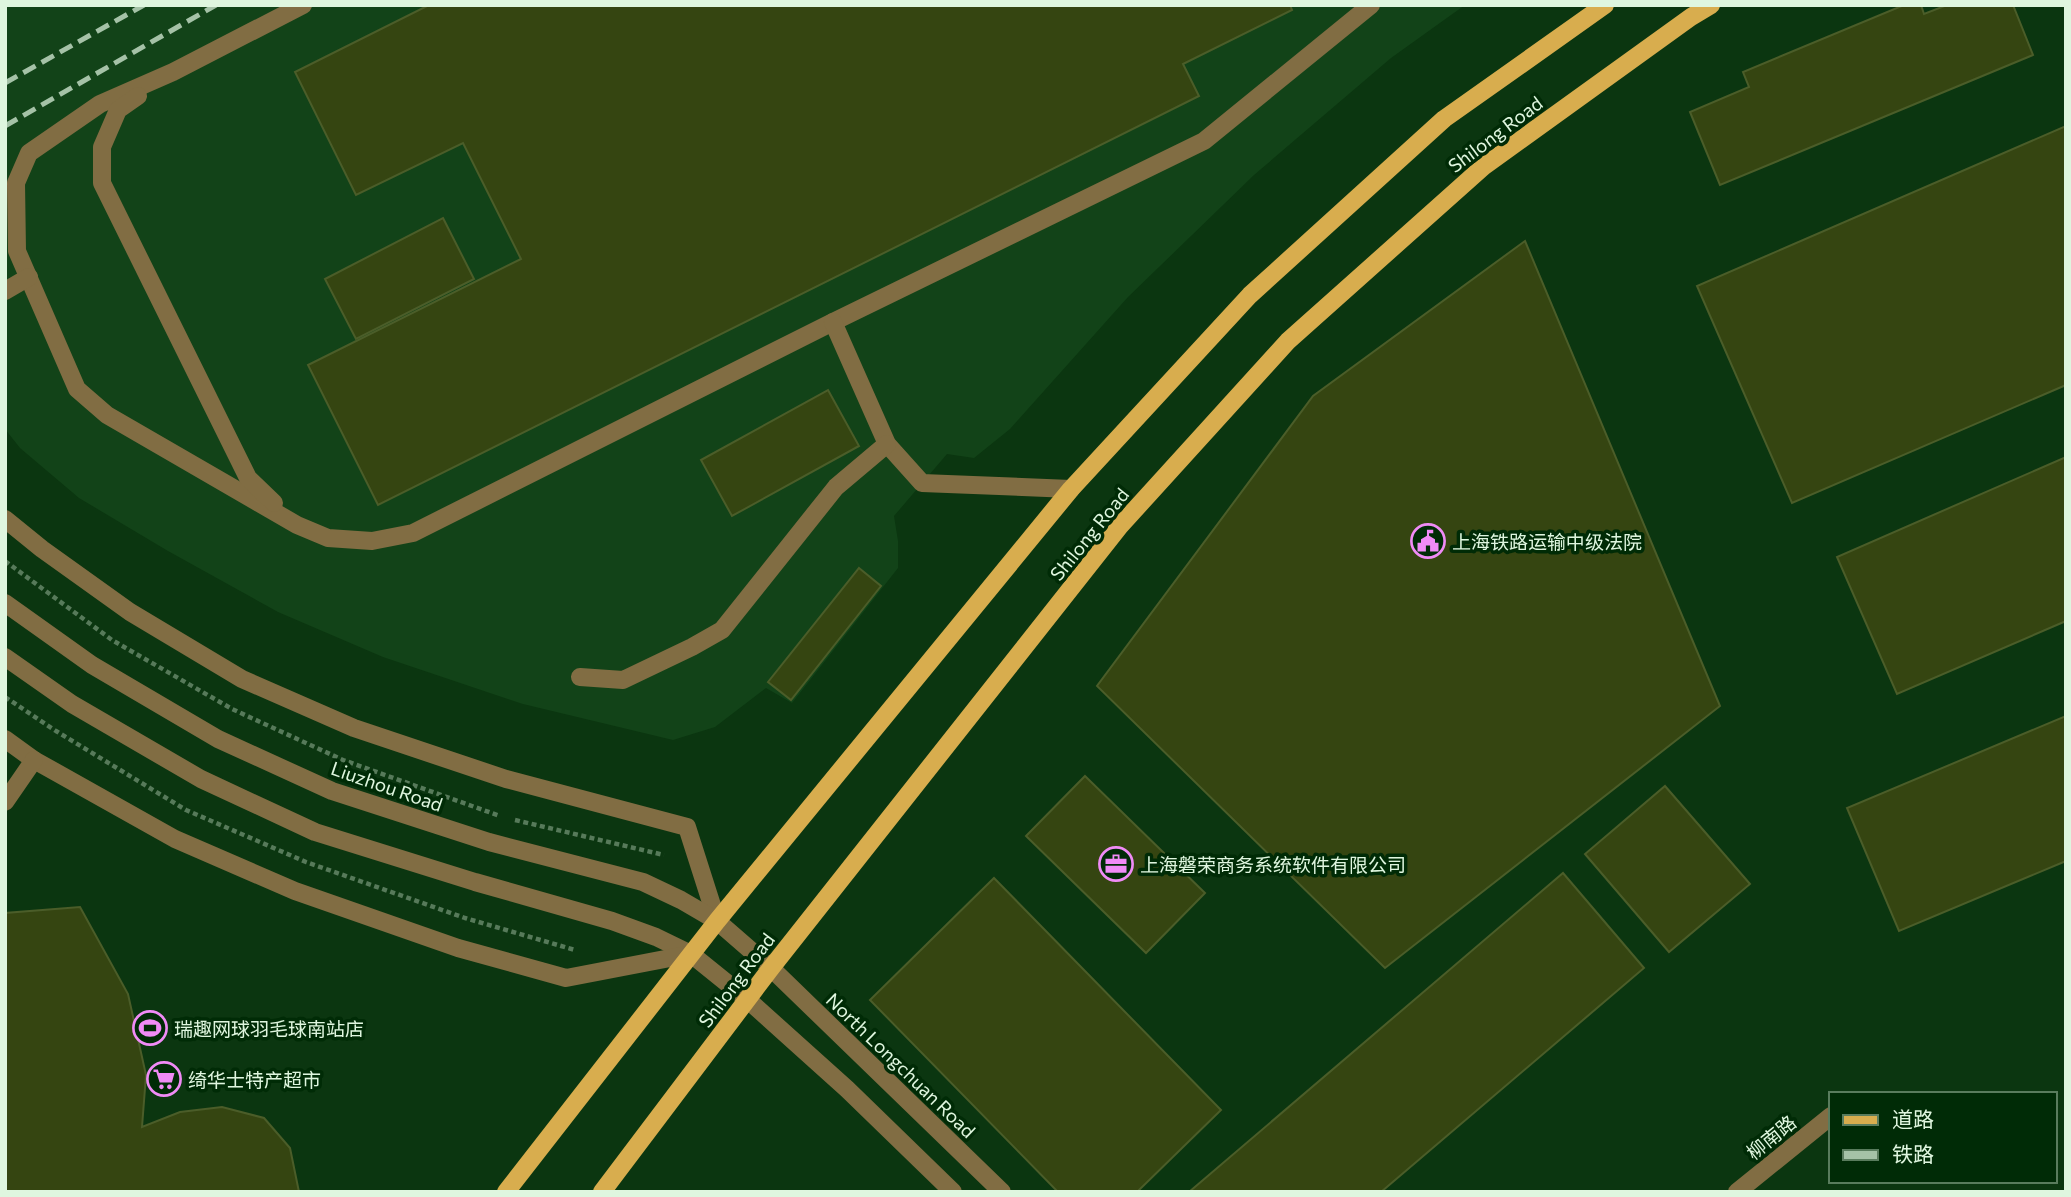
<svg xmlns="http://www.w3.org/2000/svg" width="2071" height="1197" viewBox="0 0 2071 1197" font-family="Commissioner,'Noto Sans SC',sans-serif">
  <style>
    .built { fill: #124318 }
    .building { fill: #354511; stroke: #4b5d29; stroke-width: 2 }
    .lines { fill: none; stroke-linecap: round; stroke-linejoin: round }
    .path { stroke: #577a5a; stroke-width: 4.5; stroke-dasharray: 5 3.5; stroke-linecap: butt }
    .minor { stroke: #816d43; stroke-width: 18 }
    .major { stroke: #d8ad4e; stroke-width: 18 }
    .rail { stroke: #a5c2a7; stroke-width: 5; stroke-dasharray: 14 7; stroke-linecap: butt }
    .labels { text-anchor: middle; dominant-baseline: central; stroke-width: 7; stroke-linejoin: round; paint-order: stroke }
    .street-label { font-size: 19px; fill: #dff6df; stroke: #002b06 }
    .poi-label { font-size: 19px; fill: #dff6df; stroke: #002b06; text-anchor: start }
  </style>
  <rect width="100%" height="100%" fill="#0b3610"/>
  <polygon class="built" points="5,5 1465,5 1391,58 1254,175 1128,297 1010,429 974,458 947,454 894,516 898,541 898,568 792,703 766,688 715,727 673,740 523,704 383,657 278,612 168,551 79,498 20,448 5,429"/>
  <g class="building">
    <polygon points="429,5 1290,5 1292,10 1183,64 1199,96 378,505 308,365 521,259 463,143 356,195 295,72"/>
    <polygon points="1904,5 1921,5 1924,14 1947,5 2013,5 2033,55 1720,185 1690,112 1749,87 1743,72"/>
    <polygon points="2066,126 2066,385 1792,503 1697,286"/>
    <polygon points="443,218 474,279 356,339 325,279"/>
    <polygon points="1525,241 1720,706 1385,968 1097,686 1313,396"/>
    <polygon points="828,390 859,446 732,516 701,460"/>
    <polygon points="2066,457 2066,621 1897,694 1837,557"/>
    <polygon points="859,568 881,586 791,700 768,682"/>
    <polygon points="2066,716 2066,861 1899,931 1847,808"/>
    <polygon points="1085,776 1205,893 1146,953 1026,836"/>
    <polygon points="1665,786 1750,884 1669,952 1585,854"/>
    <polygon points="1563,873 1644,968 1381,1192 1189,1192"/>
    <polygon points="994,878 1221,1110 1137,1192 1058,1192 870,1000"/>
    <polygon points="80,907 128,994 146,1075 142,1127 180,1112 222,1107 264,1118 290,1148 299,1192 5,1192 5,913"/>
  </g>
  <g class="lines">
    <g class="path">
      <polyline points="5,561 112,640 232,709 343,760 500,816"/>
      <polyline points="5,697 56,731 186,810 306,862 465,918 575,950"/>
      <polyline points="515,820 664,855"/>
    </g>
    <g class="minor">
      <polyline points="303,5 173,72 100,104 29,153 16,183 17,251 77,389 107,415 297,525 328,538 372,541 413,533 833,322 1204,141 1371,5"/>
      <polyline points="138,96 118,110 102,147 102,183 248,478 274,503"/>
      <polyline points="5,291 29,277"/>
      <polyline points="833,322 887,444 922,483 1071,489"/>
      <polyline points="5,519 42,549 130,612 242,679 354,728 506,779 687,827 717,921"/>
      <polyline points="5,603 92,665 218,739 332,791 489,842 643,882 681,900 717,921 771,968 1002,1192"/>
      <polyline points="5,657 72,704 201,779 315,832 475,882 612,921 656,937 691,954 748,1000 847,1089 953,1192"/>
      <polyline points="580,677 623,680 692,647 722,630 836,487 887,444"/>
      <polyline points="5,739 34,760 175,839 295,891 458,948 566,978 691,954"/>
      <polyline points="5,802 34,760"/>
      <polyline points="1737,1192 1831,1116"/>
    </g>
    <g class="major">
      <polyline points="506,1192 717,921 1071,489 1250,295 1444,119 1605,5"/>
      <polyline points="602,1192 771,968 1120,526 1288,341 1483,167 1691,17 1711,5"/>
    </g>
    <g class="rail">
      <polyline points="5,83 144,5"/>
      <polyline points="5,126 216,5"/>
    </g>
  </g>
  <defs>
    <g id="civic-ring" transform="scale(1.75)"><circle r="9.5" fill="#002b06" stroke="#f08bf6" stroke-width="1.5"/><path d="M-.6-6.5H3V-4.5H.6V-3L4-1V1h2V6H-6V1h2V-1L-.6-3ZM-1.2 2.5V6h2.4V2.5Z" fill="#f08bf6"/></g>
    <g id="office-ring" transform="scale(1.75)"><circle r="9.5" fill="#002b06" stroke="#f08bf6" stroke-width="1.5"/><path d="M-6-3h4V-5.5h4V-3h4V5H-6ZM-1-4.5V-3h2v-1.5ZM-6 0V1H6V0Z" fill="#f08bf6"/></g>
    <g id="stadium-ring" transform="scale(1.75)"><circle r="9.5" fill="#002b06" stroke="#f08bf6" stroke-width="1.5"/><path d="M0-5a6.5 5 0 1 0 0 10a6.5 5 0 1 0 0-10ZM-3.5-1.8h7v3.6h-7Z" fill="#f08bf6"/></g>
    <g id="supermarket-ring" transform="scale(1.75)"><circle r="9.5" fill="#002b06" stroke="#f08bf6" stroke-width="1.5"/><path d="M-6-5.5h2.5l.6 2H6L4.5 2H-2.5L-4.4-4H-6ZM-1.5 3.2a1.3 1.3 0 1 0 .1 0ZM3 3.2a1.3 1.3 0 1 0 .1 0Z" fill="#f08bf6"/></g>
  </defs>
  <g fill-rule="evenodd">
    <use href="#civic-ring" x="1428" y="541"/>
    <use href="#office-ring" x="1116" y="864"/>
    <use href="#stadium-ring" x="150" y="1028"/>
    <use href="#supermarket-ring" x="164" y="1079"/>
  </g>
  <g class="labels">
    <g class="street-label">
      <text transform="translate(1495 134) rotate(-37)">Shilong Road</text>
      <text transform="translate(1089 534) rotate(-51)">Shilong Road</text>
      <text transform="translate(387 786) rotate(19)">Liuzhou Road</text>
      <text transform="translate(736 980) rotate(-53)">Shilong Road</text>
      <text transform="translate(901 1065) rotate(44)">North Longchuan Road</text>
      <text transform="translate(1771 1137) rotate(-39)">柳南路</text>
    </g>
    <g class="poi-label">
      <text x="1452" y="541">上海铁路运输中级法院</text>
      <text x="1140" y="864">上海磐荣商务系统软件有限公司</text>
      <text x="174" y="1028">瑞趣网球羽毛球南站店</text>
      <text x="188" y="1079">绮华士特产超市</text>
    </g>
  </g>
  <rect width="2071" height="1197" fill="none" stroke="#dff6df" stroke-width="14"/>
  <rect x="1829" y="1092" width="228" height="91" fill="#002b06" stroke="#597c5d" stroke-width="2"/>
  <rect x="1843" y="1115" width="35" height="10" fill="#d8ad4e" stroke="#597c5d" stroke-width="2"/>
  <text x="1892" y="1127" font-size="21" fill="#dff6df">道路</text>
  <rect x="1843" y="1150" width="35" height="10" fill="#a5c2a7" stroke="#597c5d" stroke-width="2"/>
  <text x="1892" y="1162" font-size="21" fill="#dff6df">铁路</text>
</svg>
